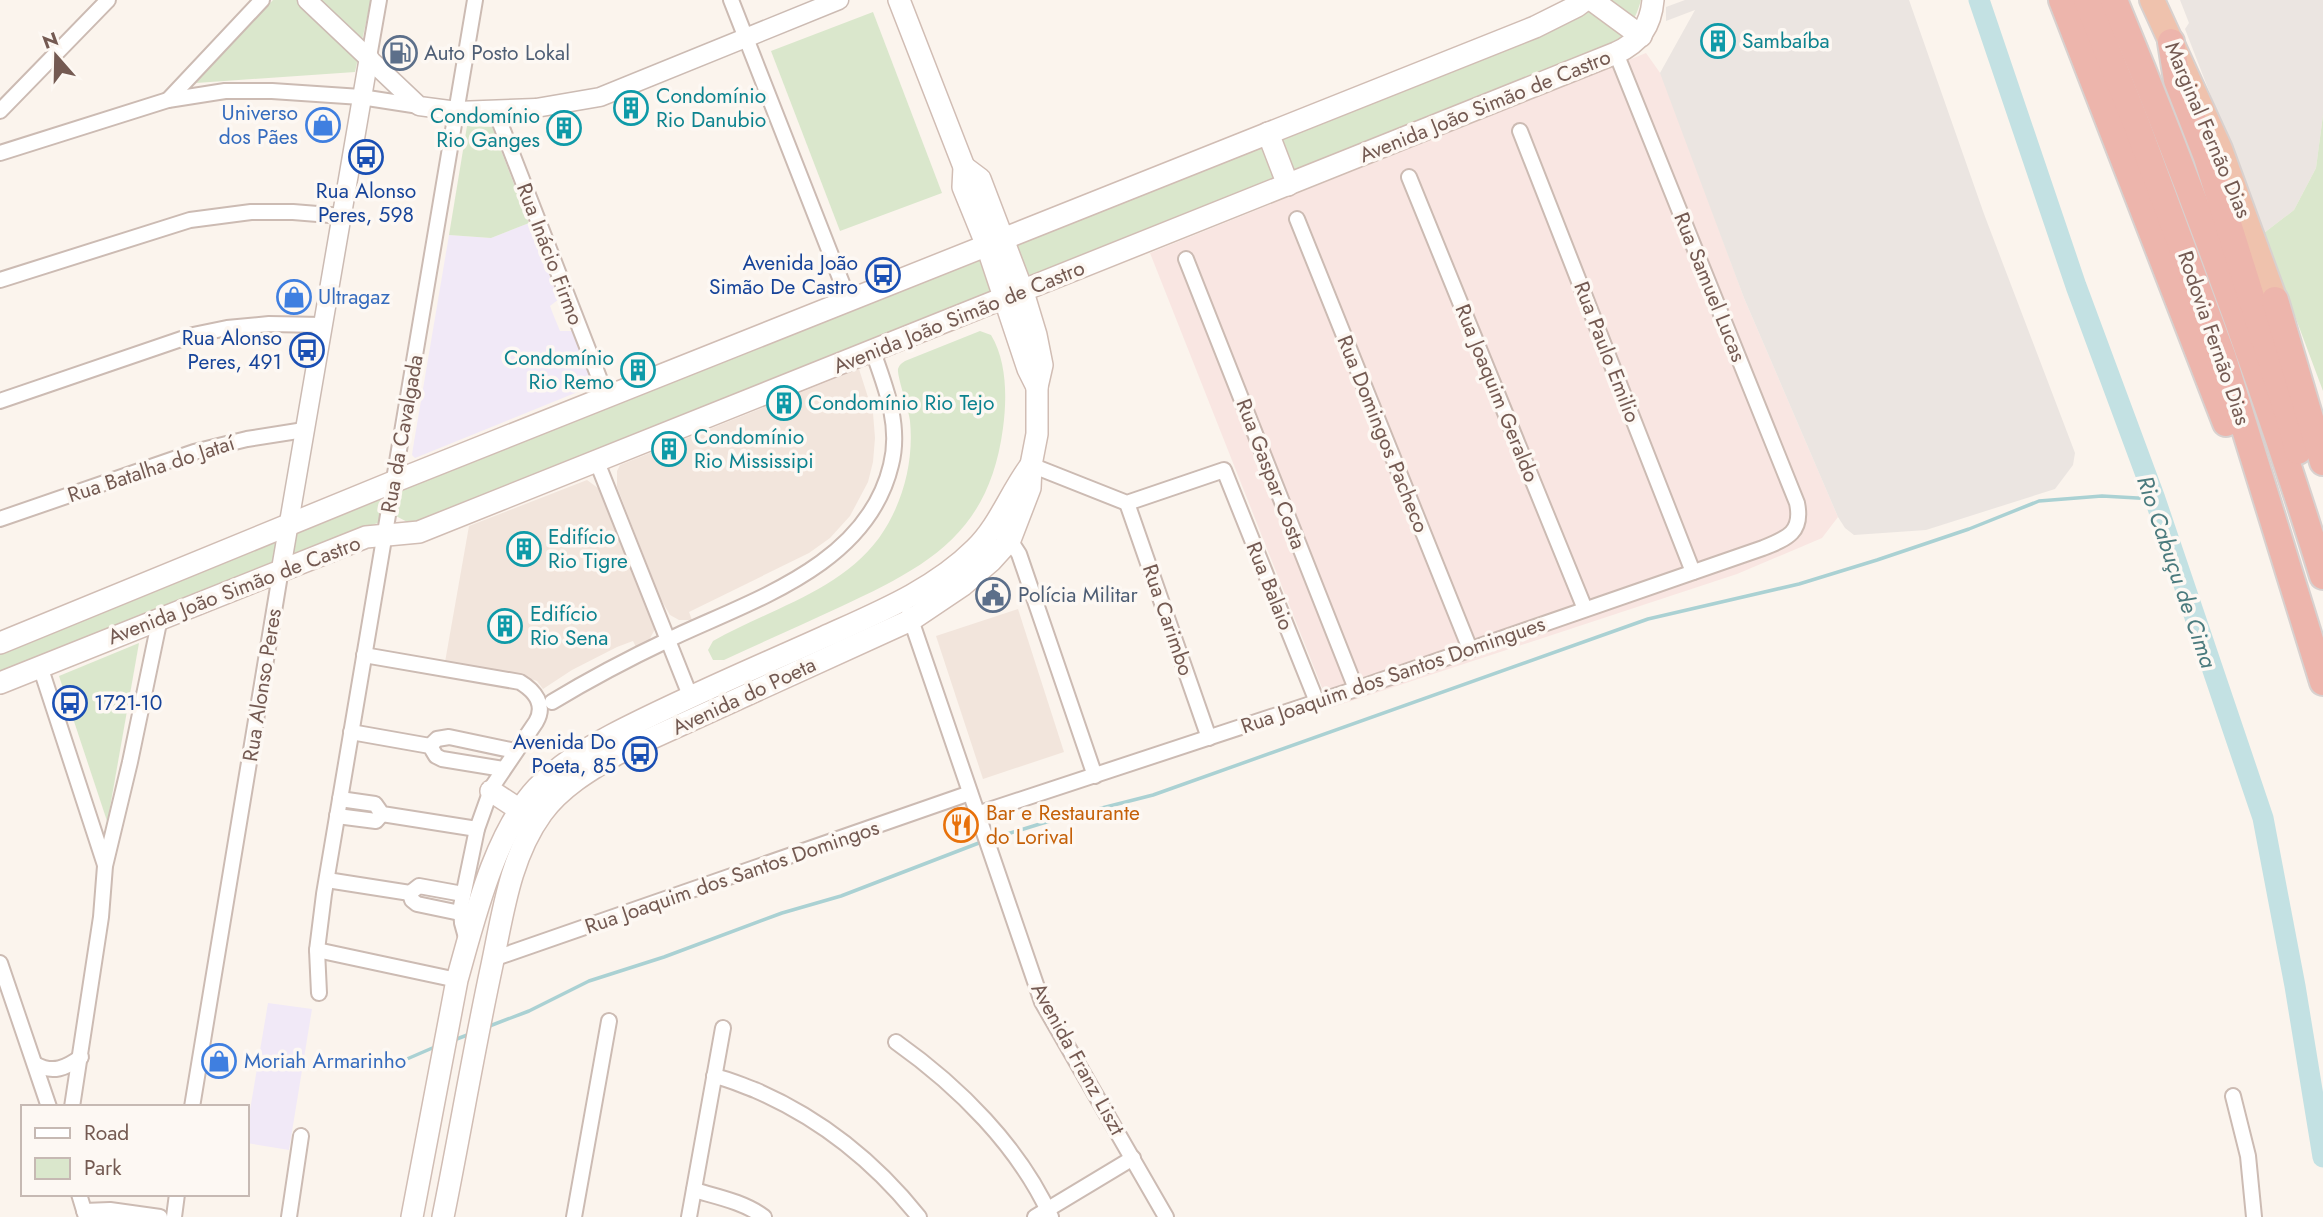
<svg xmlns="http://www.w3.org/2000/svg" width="2323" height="1217" viewBox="0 0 2323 1217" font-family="Jost,sans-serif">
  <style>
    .residential { fill: #f2e5dc }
    .commercial { fill: #f9e6e2 }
    .industrial { fill: #ebe5e1 }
    .education { fill: #f1e9f7 }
    .green { fill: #dae7cc }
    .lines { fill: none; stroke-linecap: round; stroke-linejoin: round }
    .stream { stroke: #aad1d3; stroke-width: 3.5 }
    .river { stroke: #c3e1e3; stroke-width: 21 }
    .minor-casing { stroke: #ccbbb3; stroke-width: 18 }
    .tertiary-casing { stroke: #ccbbb3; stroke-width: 21 }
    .secondary-casing { stroke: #d1bdb4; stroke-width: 24 }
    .trunk-casing { stroke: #d8d1cf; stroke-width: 28 }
    .motorway-casing { stroke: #d8d1cf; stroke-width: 30 }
    .minor { stroke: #fff; stroke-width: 14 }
    .tertiary { stroke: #fff; stroke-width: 18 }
    .secondary { stroke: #fff; stroke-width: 21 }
    .trunk { stroke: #efc2ad; stroke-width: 24 }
    .motorway { stroke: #edb5ac; stroke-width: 26 }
    .labels { text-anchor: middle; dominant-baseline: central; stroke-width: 7; stroke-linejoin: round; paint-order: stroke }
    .culture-label { font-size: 21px; fill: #0d838f; stroke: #fdf8f3; text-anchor: start }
    .service-label { font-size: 21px; fill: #4e5e75; stroke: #fdf8f3; text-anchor: start }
    .street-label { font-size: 21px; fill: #745a52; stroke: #fdf8f3 }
    .shop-label { font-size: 21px; fill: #366cbe; stroke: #fdf8f3; text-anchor: start }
    .transit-label { font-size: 21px; fill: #164399; stroke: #fdf8f3; text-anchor: end }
    .food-label { font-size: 21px; fill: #c56008; stroke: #fdf8f3; text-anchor: start }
    .water-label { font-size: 23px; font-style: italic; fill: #4a7a7d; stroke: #fdf8f3 }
  </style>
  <rect width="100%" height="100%" fill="#fbf4ed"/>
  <g class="residential">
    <polygon points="859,369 873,413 875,438 873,462 868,482 850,516 830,538 809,553 689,612 692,620 679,620 670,615 660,598 617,487 617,471 620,465"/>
    <polygon points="587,480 602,491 654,623 654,631 648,642 637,649 633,641 617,647 572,670 543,689 537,681 528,678 445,662 469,526"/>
    <polygon points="1018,609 1064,752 983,779 936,636"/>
  </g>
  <polygon class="commercial" points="1646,53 1663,77 1744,298 1838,517 1822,538 1737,574 1330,708 1150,253"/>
  <g class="industrial">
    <polygon points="1685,0 1909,0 1984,214 2075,453 2073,465 2055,489 1926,530 1854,535 1845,528 1838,517 1744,298 1660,73 1695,10 1666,21 1666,7"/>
    <polygon points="2180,0 2323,0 2323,115 2316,168 2294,210 2264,233 2185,29 2189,23"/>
  </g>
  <g class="education">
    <polygon points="529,223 559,299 550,306 553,314 560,331 572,331 592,383 585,389 415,458 412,455 413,448 449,235 491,238"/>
    <polygon points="268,1003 312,1009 289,1150 247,1143 247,1128"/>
  </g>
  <g class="green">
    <polygon points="273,0 371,0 355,72 196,83"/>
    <path d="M1597,0H1641C1636,19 1628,31 1614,44L425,521L411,524L396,516C262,566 132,623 0,675V651L1573,21Z"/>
    <polygon points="873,12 942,193 840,231 771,51"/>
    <polygon points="2323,115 2323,391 2264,233 2294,210 2316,168"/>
    <polygon points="467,126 492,127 529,223 491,238 449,235"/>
    <path d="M980,331L991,335C1007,361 1007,399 1003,428C989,534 928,566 840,607C801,625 763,642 724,660H713L708,650L713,641C769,609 839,592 879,538C903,504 914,462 910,421C909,410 897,377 898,369C900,364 901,364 905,361Z"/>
    <polygon points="139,643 109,813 107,821 59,676"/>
  </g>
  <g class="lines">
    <g class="stream">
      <polyline points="991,839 1043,823 1153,795 1648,619 1799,584 1877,560 1969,529 2039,501 2102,496 2155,499"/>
      <polyline points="487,1027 529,1011 589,981 664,957 782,913 841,896 984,841"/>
      <polyline points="454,1040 470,1034"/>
      <polyline points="317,1059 382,1064 400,1062 437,1046"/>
    </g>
    <polyline class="river" points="1979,0 2076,286 2155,499 2263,818 2295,986 2323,1157"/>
    <g class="minor-casing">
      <g id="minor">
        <polyline points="731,0 849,301"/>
        <polyline points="369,57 379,0"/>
        <polyline points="168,100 262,0"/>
        <polyline points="495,110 607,398"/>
        <polyline points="0,111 108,0"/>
        <polyline points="1520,131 1693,572"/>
        <polyline points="0,153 168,100 225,91 272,91 361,97 419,106"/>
        <polyline points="1409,177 1585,609"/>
        <polyline points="1297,219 1470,649"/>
        <polyline points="1186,259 1356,689"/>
        <polyline points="0,280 190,220 251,212 293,212 342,216"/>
        <polyline points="0,401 193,335 227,328 269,324 323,325"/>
        <polyline points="597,462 691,698"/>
        <polyline points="1031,465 1127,503 1224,470 1317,702"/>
        <polyline points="1127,503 1209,738"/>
        <polyline points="0,519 194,452 247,439 304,430"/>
        <polyline points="1004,537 1010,540 1019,554 1095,776"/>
        <polyline points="909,614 1042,1002 1166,1217"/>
        <path d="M364,655L520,682C535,691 546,705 536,722L492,787L477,829L461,906L462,923L467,941"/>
        <polyline points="40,666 105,865"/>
        <path d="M552,702C590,679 630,658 670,639C752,600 867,566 891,465C901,426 886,388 873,352"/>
        <polyline points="351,732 430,746 436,756 442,759 503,769"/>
        <polyline points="430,746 437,739 449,737 515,751"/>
        <polyline points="340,799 375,804 382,814 477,829"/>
        <path d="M977,814L1356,689L1763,548C1788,538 1803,532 1797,503L1616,53"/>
        <polyline points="337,816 376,821 382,814"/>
        <polyline points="327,880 410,893 419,886 463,894"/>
        <polyline points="410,893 412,900 417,904 460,913"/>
        <polyline points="317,950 457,980"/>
        <polyline points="493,959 970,793"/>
        <polyline points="0,963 49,1107"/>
        <polyline points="319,993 317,950 324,894 475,0"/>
        <path d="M896,1042C958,1086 1019,1146 1051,1217"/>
        <path d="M35,1064C53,1074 66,1068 81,1057"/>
        <path d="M714,1076C729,1079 741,1085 755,1090C820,1118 875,1162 919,1217"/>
        <polyline points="2233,1096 2248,1156 2254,1217"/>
        <polyline points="72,1107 101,917 105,866 130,762 160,618"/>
        <polyline points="192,1107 281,569"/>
        <path d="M694,1190C718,1197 744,1202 764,1217"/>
        <polyline points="79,1194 86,1217"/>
        <polyline points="84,1211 110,1210 160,1217"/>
        <polyline points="174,1217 177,1194"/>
        <polyline points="289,1217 301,1136"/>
        <polyline points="574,1217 609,1021"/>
        <polyline points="689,1217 723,1028"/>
        <polyline points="1035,1217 1133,1158"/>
      </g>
    </g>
    <g class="tertiary-casing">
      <g id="tertiary">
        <polyline points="307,0 419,106 457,111 536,108 600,97 839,0"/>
        <polyline points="281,569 369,57"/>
      </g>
    </g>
    <g class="secondary-casing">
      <g id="secondary">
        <polyline points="899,0 964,167 963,187 987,246 1028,369 1037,387"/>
        <polyline points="1592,0 1641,36"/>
        <polyline points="1268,133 1288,185"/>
        <polyline points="0,643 393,482 1535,27 1577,6 1585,0"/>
        <path d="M0,683L366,537L419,532L1616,53C1639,43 1651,25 1653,0"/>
        <polyline points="491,791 520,810"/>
        <path d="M412,1217L457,980C474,920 494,834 537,788C559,765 584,750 612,735C681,699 753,669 824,637C877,613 934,590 975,549C999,526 1011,491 1031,465"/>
        <path d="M443,1217C460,1133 474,1048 492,965C503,913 510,857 542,813C561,787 590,770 617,754L911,620L963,585L991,561L1010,540L1030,488L1031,465L1037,434V387L1042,365L1036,335L1023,292L980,179L964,167"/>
      </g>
    </g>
    <g class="trunk-casing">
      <polyline id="trunk" points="2152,0 2220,149 2275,300"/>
    </g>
    <g class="motorway-casing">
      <g id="motorway">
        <polyline points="2062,0 2226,423"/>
        <polyline points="2087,0 2136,123 2223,358 2323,682"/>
        <path d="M2114,0C2192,188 2263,382 2323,576"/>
        <polyline points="2171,42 2177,80 2207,157 2291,424 2298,451"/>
        <polyline points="2275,300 2323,462"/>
      </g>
    </g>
    <use href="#minor" class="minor"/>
    <use href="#tertiary" class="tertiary"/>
    <use href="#secondary" class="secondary"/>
    <use href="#trunk" class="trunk"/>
    <use href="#motorway" class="motorway"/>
  </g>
  <defs>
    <g id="building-ring" transform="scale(1.75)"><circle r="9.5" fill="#fdf8f3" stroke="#0f9aa8" stroke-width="1.5"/><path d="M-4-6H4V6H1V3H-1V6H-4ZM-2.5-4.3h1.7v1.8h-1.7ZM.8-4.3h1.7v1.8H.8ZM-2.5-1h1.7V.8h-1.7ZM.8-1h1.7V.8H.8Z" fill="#0f9aa8"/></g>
    <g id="fuel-ring" transform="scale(1.75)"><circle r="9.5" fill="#fdf8f3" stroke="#5c6f8a" stroke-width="1.5"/><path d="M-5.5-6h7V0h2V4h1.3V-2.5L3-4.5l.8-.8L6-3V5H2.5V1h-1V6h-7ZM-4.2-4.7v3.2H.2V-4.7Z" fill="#5c6f8a"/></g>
    <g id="shop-ring" transform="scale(1.75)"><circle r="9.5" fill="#fdf8f3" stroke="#3f7fe0" stroke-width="1.5"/><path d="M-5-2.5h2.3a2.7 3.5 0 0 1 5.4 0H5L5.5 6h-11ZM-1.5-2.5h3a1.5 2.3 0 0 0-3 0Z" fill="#3f7fe0"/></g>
    <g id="bus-ring" transform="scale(1.75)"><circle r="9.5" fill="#fdf8f3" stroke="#1a4fb4" stroke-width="1.5"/><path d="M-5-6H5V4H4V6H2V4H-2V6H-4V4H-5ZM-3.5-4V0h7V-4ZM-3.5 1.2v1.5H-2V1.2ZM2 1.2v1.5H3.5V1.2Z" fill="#1a4fb4"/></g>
    <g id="civic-ring" transform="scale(1.75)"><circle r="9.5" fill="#fdf8f3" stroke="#5c6f8a" stroke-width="1.5"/><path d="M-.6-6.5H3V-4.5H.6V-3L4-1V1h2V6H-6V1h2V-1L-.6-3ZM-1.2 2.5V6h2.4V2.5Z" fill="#5c6f8a"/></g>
    <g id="restaurant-ring" transform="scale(1.75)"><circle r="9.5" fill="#fdf8f3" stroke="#e8710a" stroke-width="1.5"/><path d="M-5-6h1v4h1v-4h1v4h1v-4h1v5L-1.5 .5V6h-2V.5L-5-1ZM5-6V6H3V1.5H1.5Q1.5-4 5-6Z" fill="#e8710a"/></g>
  </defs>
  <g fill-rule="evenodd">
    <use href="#building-ring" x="1718" y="41"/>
    <use href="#fuel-ring" x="400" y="53"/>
    <use href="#building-ring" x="631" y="108"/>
    <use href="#shop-ring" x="323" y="125"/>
    <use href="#building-ring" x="564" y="128"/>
    <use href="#bus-ring" x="366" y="157"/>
    <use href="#bus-ring" x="883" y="275"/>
    <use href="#shop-ring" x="294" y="297"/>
    <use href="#bus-ring" x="307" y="350"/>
    <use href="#building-ring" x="638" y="370"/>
    <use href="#building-ring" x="784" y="403"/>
    <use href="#building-ring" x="669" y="449"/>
    <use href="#building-ring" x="524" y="549"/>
    <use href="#civic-ring" x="993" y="595"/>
    <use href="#building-ring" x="505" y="626"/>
    <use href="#bus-ring" x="70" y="703"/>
    <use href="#bus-ring" x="640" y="754"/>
    <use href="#restaurant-ring" x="961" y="825"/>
    <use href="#shop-ring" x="219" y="1061"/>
  </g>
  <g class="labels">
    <g class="culture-label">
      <text x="1742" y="41">Sambaíba</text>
      <text x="656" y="96">Condomínio<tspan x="656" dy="24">Rio Danubio</tspan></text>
      <text x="540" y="116" text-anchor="end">Condomínio<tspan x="540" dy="24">Rio Ganges</tspan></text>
      <text x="614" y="358" text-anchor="end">Condomínio<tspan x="614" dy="24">Rio Remo</tspan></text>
      <text x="808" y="403">Condomínio Rio Tejo</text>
      <text x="694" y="437">Condomínio<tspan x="694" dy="24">Rio Mississipi</tspan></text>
      <text x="548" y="537">Edifício<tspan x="548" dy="24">Rio Tigre</tspan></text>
      <text x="530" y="614">Edifício<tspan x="530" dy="24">Rio Sena</tspan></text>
    </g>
    <g class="service-label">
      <text x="424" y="53">Auto Posto Lokal</text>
      <text x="1018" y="595">Polícia Militar</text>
    </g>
    <g class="street-label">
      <text transform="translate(1485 106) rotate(-22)">Avenida João Simão de Castro</text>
      <text transform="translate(2208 130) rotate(67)">Marginal Fernão Dias</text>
      <text transform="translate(550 254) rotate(69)">Rua Inácio Firmo</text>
      <text transform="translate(1710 287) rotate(68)">Rua Samuel Lucas</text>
      <text transform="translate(959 317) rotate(-22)">Avenida João Simão de Castro</text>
      <text transform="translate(2214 338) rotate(71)">Rodovia Fernão Dias</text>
      <text transform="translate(1607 352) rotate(69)">Rua Paulo Emilio</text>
      <text transform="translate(1497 393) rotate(68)">Rua Joaquim Geraldo</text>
      <text transform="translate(402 434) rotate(-80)">Rua da Cavalgada</text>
      <text transform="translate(1383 434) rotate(68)">Rua Domingos Pacheco</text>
      <text transform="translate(151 469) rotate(-18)">Rua Batalha do Jataí</text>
      <text transform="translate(1271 474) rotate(69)">Rua Gaspar Costa</text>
      <text transform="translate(1270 586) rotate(68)">Rua Balaio</text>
      <text transform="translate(234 590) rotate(-21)">Avenida João Simão de Castro</text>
      <text transform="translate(1168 620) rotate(71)">Rua Carimbo</text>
      <text transform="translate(1393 675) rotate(-19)">Rua Joaquim dos Santos Domingues</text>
      <text transform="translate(262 685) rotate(-81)">Rua Alonso Peres</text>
      <text transform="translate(744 696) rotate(-25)">Avenida do Poeta</text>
      <text transform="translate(732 877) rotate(-19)">Rua Joaquim dos Santos Domingos</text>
      <text transform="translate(1078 1059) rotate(61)">Avenida Franz Liszt</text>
    </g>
    <g class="shop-label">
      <text x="298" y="113" text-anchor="end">Universo<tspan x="298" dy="24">dos Pães</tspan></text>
      <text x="318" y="297">Ultragaz</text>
      <text x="244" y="1061">Moriah Armarinho</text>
    </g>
    <g class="transit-label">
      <text x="366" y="191" text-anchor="middle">Rua Alonso<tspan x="366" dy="24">Peres, 598</tspan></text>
      <text x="858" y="263">Avenida João<tspan x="858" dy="24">Simão De Castro</tspan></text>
      <text x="282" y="338">Rua Alonso<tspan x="282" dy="24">Peres, 491</tspan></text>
      <text x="94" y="703" text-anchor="start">1721-10</text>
      <text x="616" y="742">Avenida Do<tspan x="616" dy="24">Poeta, 85</tspan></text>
    </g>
    <g class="food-label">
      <text x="986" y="813">Bar e Restaurante<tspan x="986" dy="24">do Lorival</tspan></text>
    </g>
    <g class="water-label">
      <text transform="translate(2177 572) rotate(71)">Rio Cabuçu de Cima</text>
    </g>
  </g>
  <rect x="21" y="1105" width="228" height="91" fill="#fdf8f3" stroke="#c6b9b3" stroke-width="2"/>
  <rect x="35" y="1128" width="35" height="10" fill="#ffffff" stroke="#c6b9b3" stroke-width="2"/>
  <text x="84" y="1140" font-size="21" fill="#745a52">Road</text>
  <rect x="35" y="1158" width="35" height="21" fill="#dae7cc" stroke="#c6b9b3" stroke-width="2"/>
  <text x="84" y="1175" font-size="21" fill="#745a52">Park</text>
  <g transform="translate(56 56) rotate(340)" stroke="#fdf8f3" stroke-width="5" paint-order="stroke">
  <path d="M0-5L12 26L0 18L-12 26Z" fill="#745a52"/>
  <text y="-10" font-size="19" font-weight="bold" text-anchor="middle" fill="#745a52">N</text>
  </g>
</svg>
